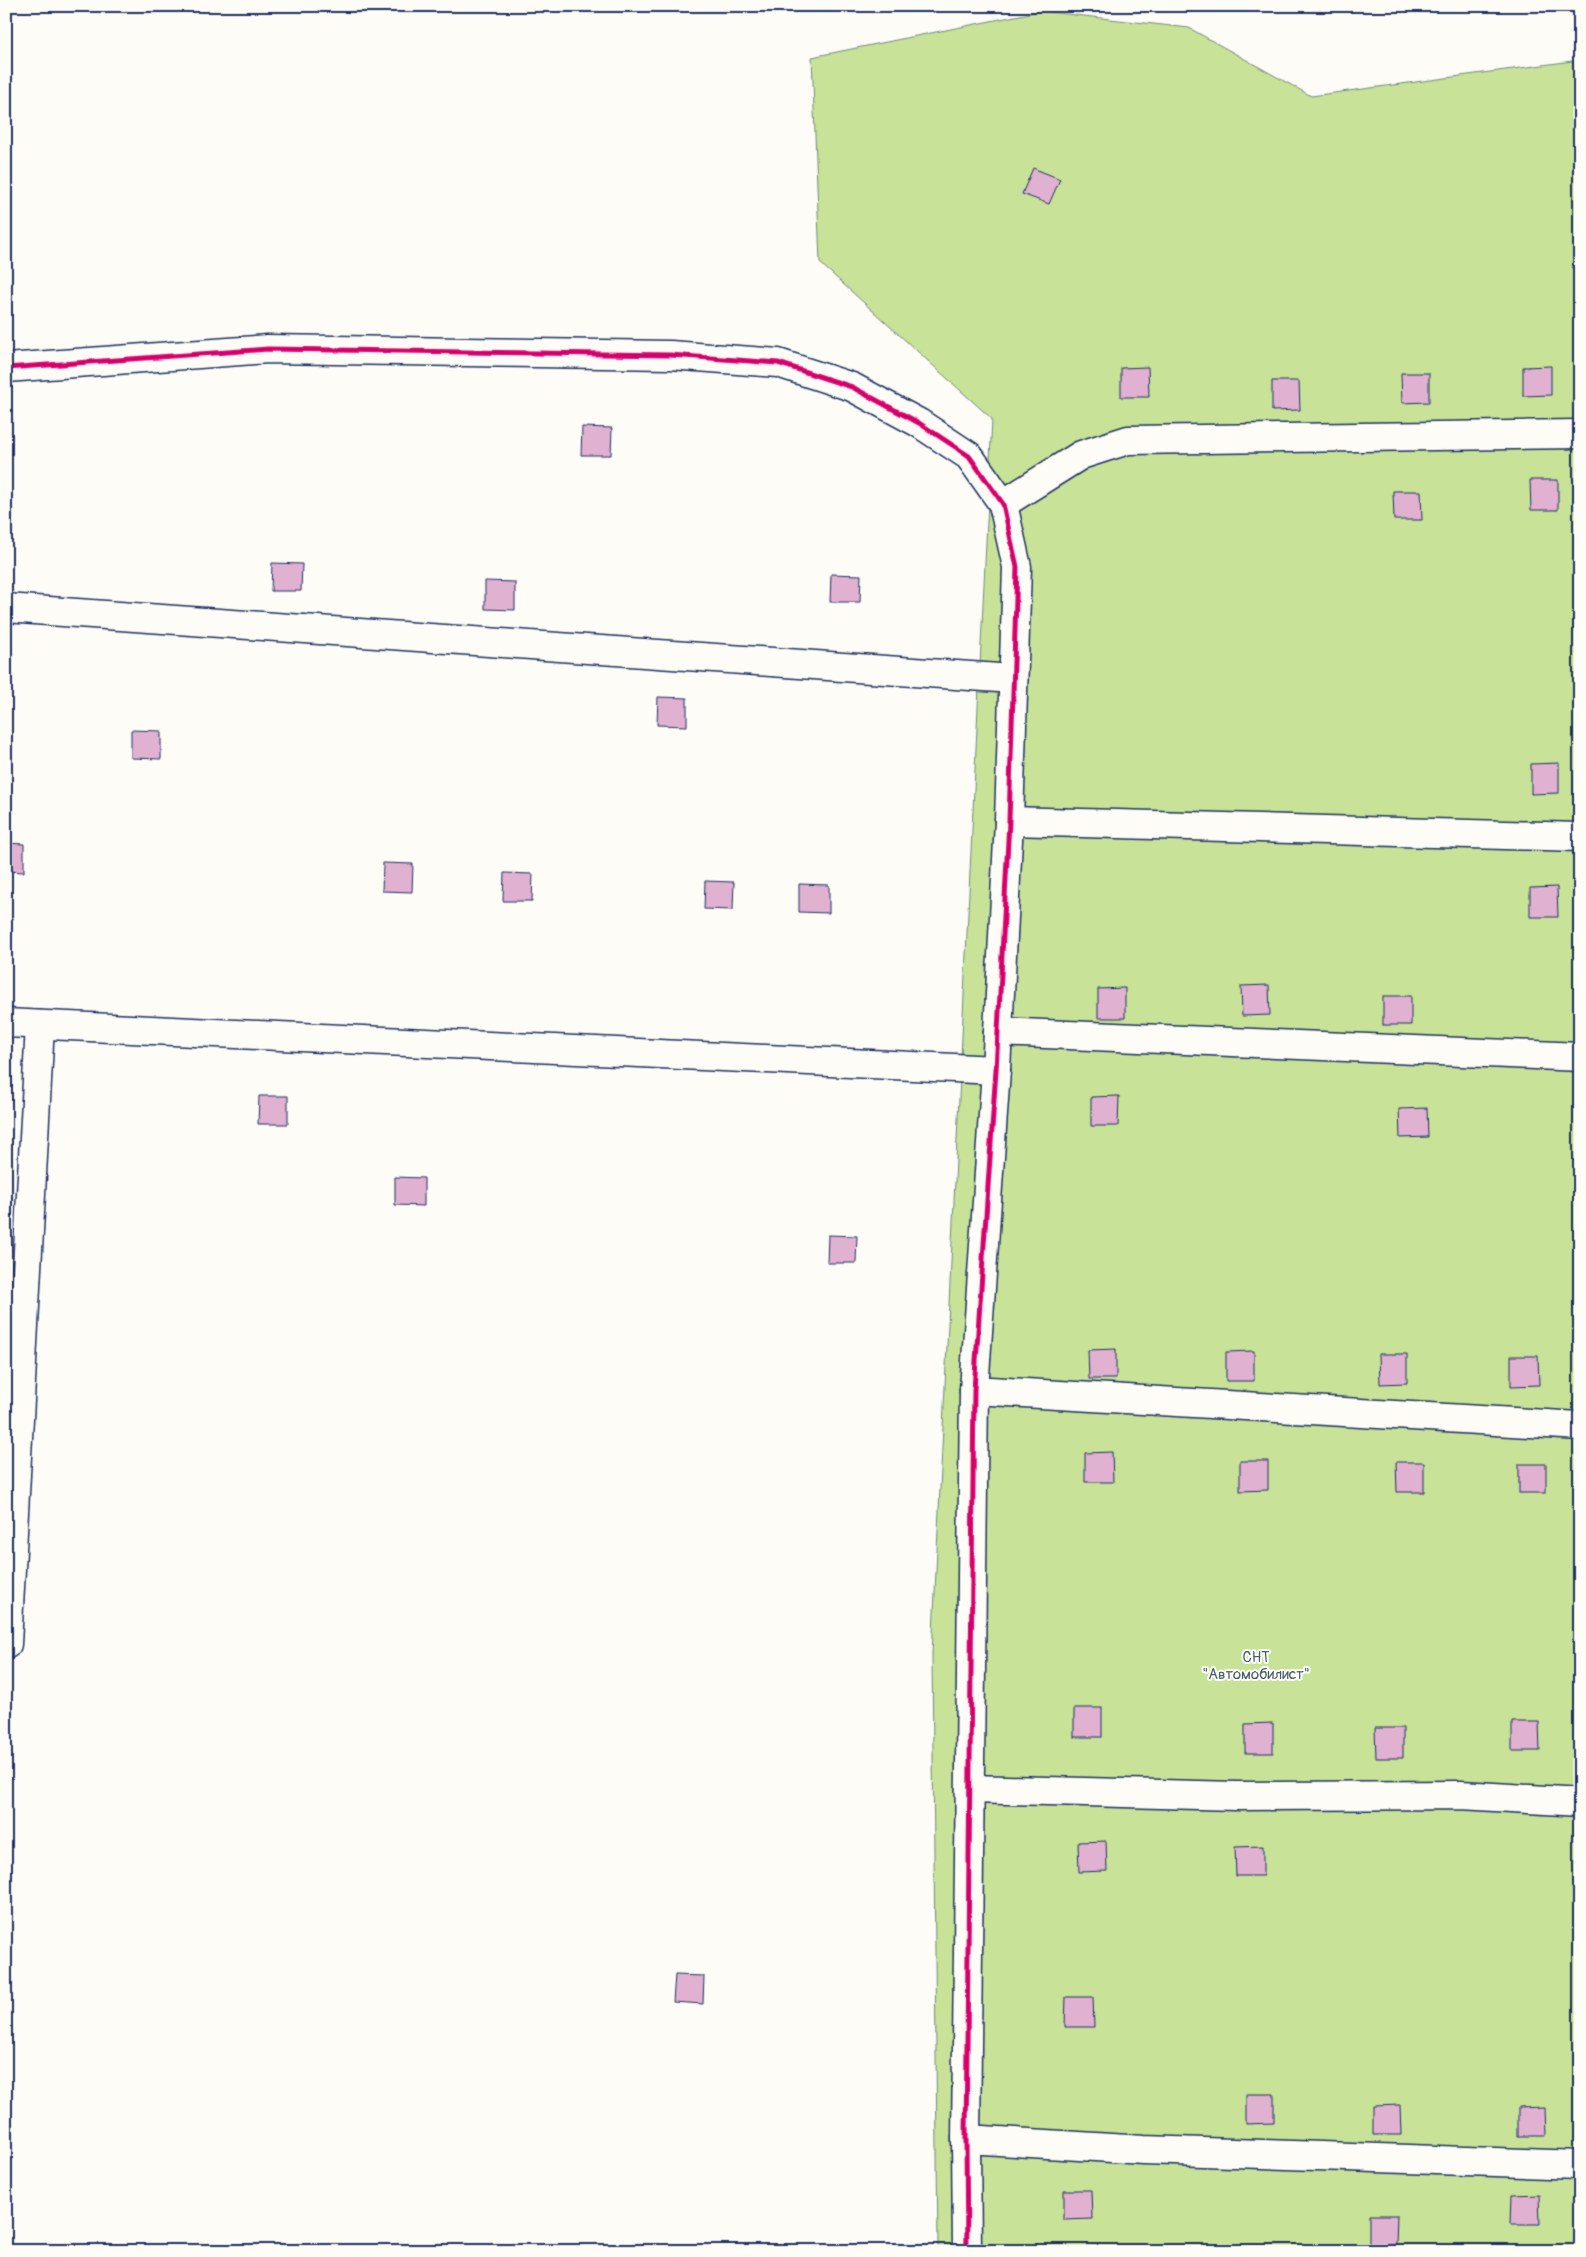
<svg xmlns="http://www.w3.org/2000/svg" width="1586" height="2257" viewBox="0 0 1586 2257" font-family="Pangolin,sans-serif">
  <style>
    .green { fill: #c8e298; stroke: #72887b }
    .building { fill: #e1b1d2; stroke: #1b2f5e }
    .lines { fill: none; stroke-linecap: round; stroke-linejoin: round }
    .minor-casing { stroke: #1b2f5e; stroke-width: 31 }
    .minor { stroke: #fdfcf7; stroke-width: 28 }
    .cycleway-casing { stroke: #fdfcf7; stroke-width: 8 }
    .cycleway { stroke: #d6006c; stroke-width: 5 }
    .labels { text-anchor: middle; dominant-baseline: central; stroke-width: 4; stroke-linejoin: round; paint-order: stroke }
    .park-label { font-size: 15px; fill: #465c6c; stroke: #fdfcf7 }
  </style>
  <rect width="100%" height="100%" fill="#fdfcf7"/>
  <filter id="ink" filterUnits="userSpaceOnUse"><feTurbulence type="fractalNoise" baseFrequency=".02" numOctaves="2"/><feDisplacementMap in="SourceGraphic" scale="10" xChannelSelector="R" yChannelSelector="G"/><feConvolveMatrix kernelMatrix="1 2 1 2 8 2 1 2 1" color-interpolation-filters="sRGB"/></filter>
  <g filter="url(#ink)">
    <polygon class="green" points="1040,11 1189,28 1311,96 1580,60 1580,2251 938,2251 932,1654 992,419 820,263 812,57"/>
    <g class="building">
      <polygon points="1033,168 1060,179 1049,204 1022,194"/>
      <polygon points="1551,366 1551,395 1523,396 1523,367"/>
      <polygon points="1148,367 1149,397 1121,397 1121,368"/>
      <polygon points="1401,373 1429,373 1429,402 1402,403"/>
      <polygon points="1272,381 1299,381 1300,410 1272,411"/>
      <polygon points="582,427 612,428 611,455 581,455"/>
      <polygon points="1530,480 1558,480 1558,510 1531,510"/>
      <polygon points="1393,491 1421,491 1422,520 1394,520"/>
      <polygon points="272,563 302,564 301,591 271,591"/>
      <polygon points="831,574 861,575 860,602 830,602"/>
      <polygon points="485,581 515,582 515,610 485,609"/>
      <polygon points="658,697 687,698 687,726 657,725"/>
      <polygon points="131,730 161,731 161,759 131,758"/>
      <polygon points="1559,763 1559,793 1531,794 1531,764"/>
      <polygon points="6,843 24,844 24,872 6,871"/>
      <polygon points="383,863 413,864 412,892 382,891"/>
      <polygon points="504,873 533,874 532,901 503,901"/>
      <polygon points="705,881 734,882 733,910 704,909"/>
      <polygon points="799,884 829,885 829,913 799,912"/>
      <polygon points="1557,887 1558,917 1530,917 1530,888"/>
      <polygon points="1269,985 1270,1015 1242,1016 1241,986"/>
      <polygon points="1125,988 1125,1018 1098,1018 1098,989"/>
      <rect x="1383" y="996" width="28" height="29"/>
      <polygon points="259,1096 288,1096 288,1124 258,1124"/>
      <polygon points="1119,1096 1118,1126 1091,1126 1091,1097"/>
      <polygon points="1427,1108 1428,1137 1400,1138 1399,1109"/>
      <polygon points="395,1177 424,1178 424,1206 395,1205"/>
      <polygon points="828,1235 857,1236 856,1263 827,1263"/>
      <polygon points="1116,1349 1116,1379 1089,1379 1088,1350"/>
      <polygon points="1254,1351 1254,1381 1226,1381 1226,1352"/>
      <polygon points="1379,1354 1407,1354 1407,1383 1380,1384"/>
      <polygon points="1511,1356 1538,1356 1539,1385 1511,1386"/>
      <polygon points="1112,1452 1113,1482 1085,1482 1085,1453"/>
      <polygon points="1240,1461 1268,1461 1268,1490 1240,1491"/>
      <polygon points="1396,1462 1424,1462 1424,1492 1397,1492"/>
      <rect x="1519" y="1464" width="27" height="29"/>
      <rect x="1074" y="1708" width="28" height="29"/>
      <polygon points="1512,1722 1539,1722 1540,1751 1512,1751"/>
      <polygon points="1273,1723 1273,1753 1245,1753 1245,1724"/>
      <polygon points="1375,1728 1403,1728 1403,1758 1376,1758"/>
      <polygon points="1106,1841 1107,1871 1079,1872 1078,1842"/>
      <polygon points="1263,1846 1263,1876 1236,1876 1235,1847"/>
      <polygon points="675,1975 704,1976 703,2004 673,2002"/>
      <polygon points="1066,1997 1093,1997 1094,2027 1065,2027"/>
      <polygon points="1246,2094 1274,2094 1274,2123 1246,2124"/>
      <polygon points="1400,2105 1401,2135 1373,2135 1373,2106"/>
      <polygon points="1545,2107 1546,2137 1518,2137 1518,2108"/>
      <polygon points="1064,2190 1091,2190 1092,2219 1064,2220"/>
      <polygon points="1539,2194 1540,2224 1511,2224 1512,2195"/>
      <polygon points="1369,2215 1397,2215 1396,2244 1369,2245"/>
    </g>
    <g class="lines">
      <g class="minor-casing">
        <g id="minor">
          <polyline points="6,368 268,349 670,355 778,363 852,387 919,423 969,456 1003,504 1017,567 1009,821 996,1070 974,1390 966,2139 967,2251"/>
          <polyline points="1003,504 1081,455 1128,440 1580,434"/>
          <polyline points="6,608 1013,679"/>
          <polyline points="1009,821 1580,837"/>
          <polyline points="6,1023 996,1070"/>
          <polyline points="998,1032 1580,1057"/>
          <polyline points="974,1390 1580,1426"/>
          <polyline points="7,1644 40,1025"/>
          <polyline points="970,1789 1236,1796 1461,1795 1580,1802"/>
          <polyline points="966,2139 1144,2150 1580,2165"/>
        </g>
      </g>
      <use href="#minor" class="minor"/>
      <g class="cycleway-casing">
        <polyline id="cycleway" points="6,368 268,349 670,355 778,363 852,387 919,423 969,456 1003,504 1017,567 1009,821 996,1070 974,1390 966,2139 967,2251"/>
      </g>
      <use href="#cycleway" class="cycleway"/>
    </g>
  </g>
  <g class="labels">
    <g class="park-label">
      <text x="1256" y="1657">СНТ<tspan x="1256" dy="17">"Автомобилист"</tspan></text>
    </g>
  </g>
  <rect width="1586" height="2257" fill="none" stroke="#fdfcf7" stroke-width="25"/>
  <rect x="12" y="12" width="1561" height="2232" fill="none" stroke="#1b2f5e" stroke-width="2" filter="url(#ink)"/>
</svg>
